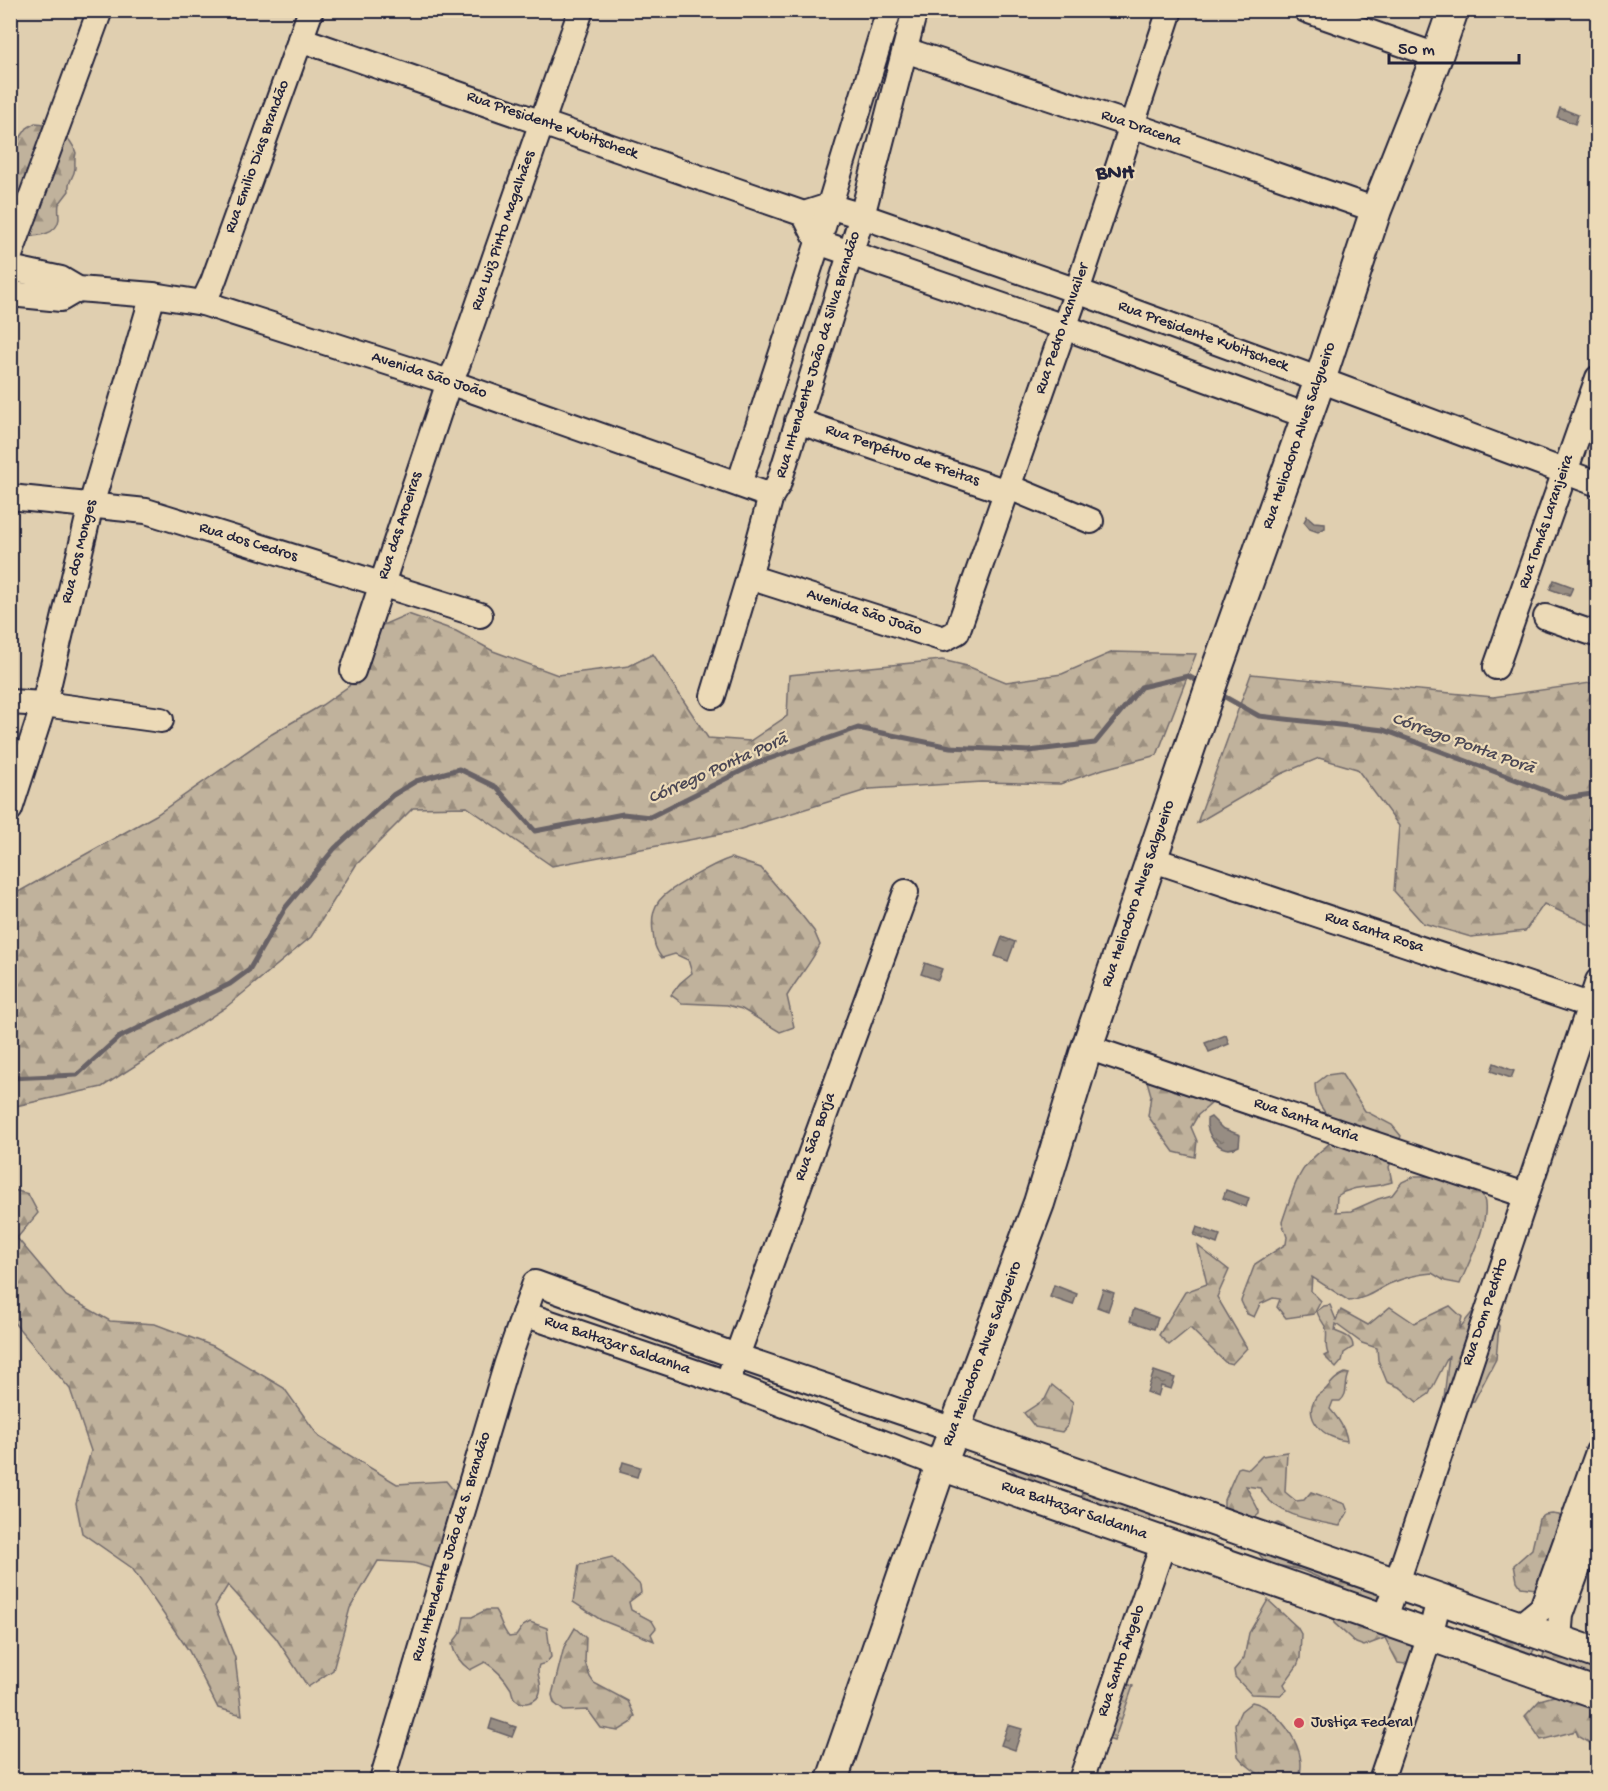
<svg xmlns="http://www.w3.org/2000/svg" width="1608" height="1791" viewBox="0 0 1608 1791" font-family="'Gochi Hand',sans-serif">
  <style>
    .grass { fill: url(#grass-dots); stroke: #716a6c; stroke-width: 1.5 }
    .forest { fill: url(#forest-firs); stroke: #716a6c; stroke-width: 1.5 }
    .water { fill: url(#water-ripples); stroke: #686266; stroke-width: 1.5 }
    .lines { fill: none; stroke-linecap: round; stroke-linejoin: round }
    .stream { stroke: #686266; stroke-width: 5 }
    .minor-casing { stroke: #22223b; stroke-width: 28 }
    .major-casing { stroke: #22223b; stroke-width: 34 }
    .minor { stroke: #ecdab7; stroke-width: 24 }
    .major { stroke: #ecdab7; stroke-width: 30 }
    .poi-dot { fill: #d1495b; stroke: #ecdab7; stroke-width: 2 }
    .labels { text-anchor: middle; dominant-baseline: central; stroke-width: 4.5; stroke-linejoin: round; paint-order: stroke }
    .street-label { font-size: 16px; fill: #22223b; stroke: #ecdab7 }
    .poi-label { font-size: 16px; fill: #22223b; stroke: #ecdab7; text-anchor: start }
    .water-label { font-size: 18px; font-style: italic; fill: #4b4754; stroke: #ecdab7 }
    .district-label { font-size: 22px; font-weight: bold; fill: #22223b; stroke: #ecdab7 }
  </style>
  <defs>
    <pattern id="grass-dots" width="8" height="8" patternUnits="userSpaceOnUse" patternTransform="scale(1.5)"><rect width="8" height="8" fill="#c0b29c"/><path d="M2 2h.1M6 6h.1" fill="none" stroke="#9c9080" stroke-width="1.8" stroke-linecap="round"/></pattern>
    <pattern id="forest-firs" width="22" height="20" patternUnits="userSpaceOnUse" patternTransform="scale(1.5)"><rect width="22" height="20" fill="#c0b29c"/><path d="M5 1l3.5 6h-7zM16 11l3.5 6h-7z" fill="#9c9080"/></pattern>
    <pattern id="water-ripples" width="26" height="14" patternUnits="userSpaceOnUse" patternTransform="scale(1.5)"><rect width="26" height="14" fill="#978d83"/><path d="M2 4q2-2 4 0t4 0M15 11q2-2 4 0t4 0" fill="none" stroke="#7b736c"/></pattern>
  </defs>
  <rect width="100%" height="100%" fill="#e0cfb0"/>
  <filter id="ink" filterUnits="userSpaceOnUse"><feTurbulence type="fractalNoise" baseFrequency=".0167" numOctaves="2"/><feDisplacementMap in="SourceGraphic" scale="12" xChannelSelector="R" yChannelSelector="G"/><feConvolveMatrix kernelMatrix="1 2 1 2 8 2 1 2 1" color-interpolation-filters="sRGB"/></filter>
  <g filter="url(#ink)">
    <polygon class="grass" points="1118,1681 1133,1686 1114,1741 1099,1736"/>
    <g class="forest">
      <path d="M35,123C52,123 71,136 76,153C74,159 75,162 75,168C74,178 67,181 69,191L59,204C58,209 59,214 59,219C57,235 38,236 26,236L18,212L11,210L10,160L13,142L18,141L27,128Z"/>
      <polygon points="408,614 456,631 493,651 558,675 629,666 653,654 708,738 750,741 787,716 789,675 942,660 967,666 1006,682 1062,674 1113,652 1196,654 1157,755 1103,769 1060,784 982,782 870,789 731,832 552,866 467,807 413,808 356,865 311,937 225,1008 102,1087 11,1107 11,896 156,815 272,734 322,705 349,686 362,646 380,626"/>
      <polygon points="1251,674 1493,697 1597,682 1597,928 1544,904 1525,931 1471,937 1423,923 1394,891 1399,826 1357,769 1319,758 1281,774 1197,823"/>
      <path d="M731,858L761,868L803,917L814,931L820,945C811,963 797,979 787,996L794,1027L780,1032L742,1009L727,1005L682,1003L671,995L680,983L692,973L688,960L675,954L662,958C655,949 654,944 653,932C649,901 664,894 689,879C703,871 715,863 731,858Z"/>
      <path d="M1341,1073L1365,1111L1392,1125L1401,1136L1389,1167L1392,1182C1372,1189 1355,1184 1337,1196L1336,1212L1351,1211L1378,1199L1392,1195L1402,1182L1415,1176H1431L1460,1185L1475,1184C1477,1188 1481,1192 1483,1196C1493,1218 1468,1263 1460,1284L1445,1281L1432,1273C1418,1274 1403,1278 1389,1284C1373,1292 1368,1298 1349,1301L1312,1277L1311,1291L1321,1301L1314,1314L1286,1318L1277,1307L1280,1299L1273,1298L1260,1304L1254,1317L1247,1314L1241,1301L1255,1264L1286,1244L1287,1237L1282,1222C1289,1203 1295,1176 1310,1161C1319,1151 1330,1145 1338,1134C1329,1112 1316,1110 1315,1084L1327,1075Z"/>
      <polygon points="1154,1080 1174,1091 1195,1087 1211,1104 1198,1115 1191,1127 1197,1141 1195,1157 1174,1152 1148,1116 1151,1095 1147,1081"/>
      <polygon points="10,1189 28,1194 38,1213 17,1238 66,1296 110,1321 155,1324 213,1346 284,1388 319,1437 397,1484 446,1481 463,1502 449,1574 414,1563 378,1561 350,1608 333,1670 308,1687 276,1638 228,1585 215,1606 235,1658 242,1715 218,1708 189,1651 132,1568 82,1533 76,1503 91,1451 70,1389 11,1319"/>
      <polygon points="1198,1246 1229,1270 1217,1297 1247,1348 1232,1364 1225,1362 1190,1328 1169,1345 1159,1335 1185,1292 1207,1284"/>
      <path d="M1330,1305L1336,1320L1341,1310L1368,1325L1390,1307L1414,1323L1450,1306L1462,1317L1459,1329L1474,1310L1489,1312L1499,1326L1496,1359L1474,1401L1443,1406L1449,1355L1429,1394L1417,1402L1401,1388L1387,1382L1378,1360L1377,1348L1362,1343L1336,1324L1335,1331C1343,1335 1353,1336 1353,1347L1344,1353L1342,1361L1336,1368L1324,1356L1328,1354C1324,1345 1328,1337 1326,1329C1324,1322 1318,1318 1317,1311L1324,1306Z"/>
      <path d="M1345,1373L1349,1374C1344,1384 1349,1394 1340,1401H1333L1330,1409C1337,1417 1346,1429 1347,1441C1324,1439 1302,1418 1316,1397C1318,1393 1324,1392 1327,1388C1333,1381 1336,1377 1345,1373Z"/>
      <polygon points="1052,1385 1073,1402 1068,1425 1062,1432 1035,1427 1024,1413 1045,1399"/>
      <path d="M1287,1452L1285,1492L1296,1501L1304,1500L1311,1492L1345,1504L1348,1512L1340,1526C1313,1521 1273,1515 1260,1488L1246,1486L1259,1511V1514L1252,1520L1224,1508V1500L1238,1468L1241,1467L1249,1469L1262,1456Z"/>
      <polygon points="1001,1460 1048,1477 1049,1486 1036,1492"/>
      <polygon points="1093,1465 1108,1466 1148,1511 1150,1519 1140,1529 1082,1499 1081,1484"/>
      <polygon points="1552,1514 1559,1515 1563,1521 1536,1589 1521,1587 1517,1581 1514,1565 1532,1549 1539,1519 1545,1515"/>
      <path d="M1278,1523L1320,1546L1392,1597L1415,1636L1410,1659L1405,1664L1398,1663L1385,1638L1364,1646L1356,1643L1334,1623L1331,1608L1366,1599C1346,1588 1327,1581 1306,1572C1280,1561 1262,1574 1252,1537Z"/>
      <polygon points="612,1557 640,1585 641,1593 629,1602 631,1610 652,1621 656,1628 651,1634 654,1641 601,1620 573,1602 579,1565"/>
      <polygon points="1268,1600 1297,1627 1301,1634 1300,1658 1297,1666 1284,1684 1287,1690 1281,1695 1251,1694 1235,1677 1234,1670 1244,1658 1249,1633"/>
      <path d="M486,1610H495C501,1619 501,1627 509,1637L516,1636L523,1626L530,1622L547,1628L551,1657L546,1663L539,1665C535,1675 543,1682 540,1692C538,1703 521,1707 514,1698C512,1695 512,1692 511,1689C505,1679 495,1668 485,1662L470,1670C461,1664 454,1654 452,1644L461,1632L464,1617H472Z"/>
      <polygon points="575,1628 586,1638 585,1662 590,1677 594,1683 628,1701 635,1716 631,1723 618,1731 601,1728 588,1710 564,1711 554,1703 552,1695 564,1647"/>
      <polygon points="1505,1628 1526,1638 1534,1650 1528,1659 1514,1662 1491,1634"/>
      <polygon points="1545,1648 1597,1662 1597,1747 1578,1736 1576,1731 1541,1740 1525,1716 1540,1700 1561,1694 1541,1665"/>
      <path d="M1252,1702C1278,1706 1313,1755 1297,1780H1266L1243,1762L1238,1756L1235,1724L1241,1711Z"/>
    </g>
    <g class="water">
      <polygon points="1560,108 1578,115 1575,124 1557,117"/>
      <polygon points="1307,516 1314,522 1325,523 1325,528 1318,532 1310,529 1304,522"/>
      <polygon points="1554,580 1573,587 1569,596 1550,589"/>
      <polygon points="1002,937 1015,942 1008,961 995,956"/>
      <polygon points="925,963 942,969 938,980 921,974"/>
      <polygon points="1226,1035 1229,1044 1209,1052 1205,1043"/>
      <polygon points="1494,1063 1514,1071 1511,1078 1491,1071"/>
      <path d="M1211,1117L1222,1128L1240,1135L1239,1146C1221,1156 1205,1136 1207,1119Z"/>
      <polygon points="1226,1190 1249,1198 1246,1207 1223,1198"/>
      <polygon points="1197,1227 1220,1235 1217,1244 1194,1235"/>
      <polygon points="1054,1285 1077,1294 1073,1305 1050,1297"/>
      <polygon points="1103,1289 1114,1293 1108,1311 1097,1307"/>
      <polygon points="1134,1309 1158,1318 1154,1329 1130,1321"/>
      <polygon points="1154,1371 1175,1378 1171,1389 1161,1386 1158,1396 1147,1392"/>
      <polygon points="623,1462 640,1467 637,1477 620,1472"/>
      <polygon points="492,1719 516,1727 512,1737 489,1729"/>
      <polygon points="1008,1725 1022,1729 1015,1750 1001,1745"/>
    </g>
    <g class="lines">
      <g class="stream">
        <polyline points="1218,693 1259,716 1384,730 1565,798 1598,793"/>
        <polyline points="10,1078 77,1075 118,1038 230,984 249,970 285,908 335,848 393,795 416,781 459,769 496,787 535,831 623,814 650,817 757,763 858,728 950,747 1029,751 1095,743 1141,687 1188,676 1203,684"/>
      </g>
      <g class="minor-casing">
        <g id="minor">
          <polyline points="1306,10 1437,56"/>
          <polyline points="300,39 804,214 829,206 862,216 1077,291 1320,380 1598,484"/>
          <polyline points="905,50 1132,125 1376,210"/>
          <polyline points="804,214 818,242 1064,327 1307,416"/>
          <polyline points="10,255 100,10"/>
          <polyline points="10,268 61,279 78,289 153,295 203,303 449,382 771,496"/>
          <polyline points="10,294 61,299 78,289"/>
          <polyline points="203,303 213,282 311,10"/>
          <polyline points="797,421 1007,492"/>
          <polyline points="739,484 823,227 889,10"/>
          <polyline points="1009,487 1091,521"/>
          <polyline points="10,497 146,511 480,615"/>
          <polyline points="749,577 944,639 957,632 1077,291 1170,10"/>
          <polyline points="1546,617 1598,635"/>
          <polyline points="1496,667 1598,378"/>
          <polyline points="353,671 449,382 457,366 581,10"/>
          <polyline points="713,696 749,577 771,496 778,485 862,216 915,10"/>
          <polyline points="10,702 44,704 161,720"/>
          <polyline points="10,809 44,704 91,505 153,295"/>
          <polyline points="1151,859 1598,1008"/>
          <polyline points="1087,1047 1525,1195"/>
          <polyline points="524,1314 727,1383 941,1465"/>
          <polyline points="727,1383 906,892"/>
          <polyline points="1384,1621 1598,981"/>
          <polyline points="1520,1626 1542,1608 1598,1452"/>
          <polyline points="1559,1639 1561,1615 1598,1513"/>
          <polyline points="382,1780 507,1363 535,1283 736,1356 954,1430"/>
          <polyline points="1081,1780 1164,1542"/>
          <polyline points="1381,1780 1430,1636 1439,1599"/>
        </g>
      </g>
      <g class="major-casing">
        <g id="major">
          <polyline points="954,1430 1598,1654"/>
          <polyline points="941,1465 1598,1694"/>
          <polyline points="832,1780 941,1465 1039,1203 1087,1047 1215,674 1320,380 1376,210 1437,56 1453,10"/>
        </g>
      </g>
      <use href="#minor" class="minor"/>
      <use href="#major" class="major"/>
    </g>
  </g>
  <circle class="poi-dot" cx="1299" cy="1723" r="6"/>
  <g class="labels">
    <g class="street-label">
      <text transform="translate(552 126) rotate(19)">Rua Presidente Kubitscheck</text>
      <text transform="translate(1141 129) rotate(19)">Rua Dracena</text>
      <text transform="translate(258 157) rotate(-70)">Rua Emilio Dias Brandão</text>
      <text transform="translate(504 231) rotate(-71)">Rua Luiz Pinto Magalhães</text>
      <text transform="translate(1063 329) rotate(-71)">Rua Pedro Manvailer</text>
      <text transform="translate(1203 337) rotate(20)">Rua Presidente Kubitscheck</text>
      <text transform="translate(819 355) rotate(-73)">Rua Intendente João da Silva Brandão</text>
      <text transform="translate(429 376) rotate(18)">Avenida São João</text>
      <text transform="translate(1300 436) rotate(-71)">Rua Heliodoro Alves Salgueiro</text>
      <text transform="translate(902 456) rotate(19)">Rua Perpétuo de Freitas</text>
      <text transform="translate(1547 522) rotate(-71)">Rua Tomás Laranjeira</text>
      <text transform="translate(401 526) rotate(-72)">Rua das Aroeiras</text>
      <text transform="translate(248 543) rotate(17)">Rua dos Cedros</text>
      <text transform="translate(80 552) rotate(-76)">Rua dos Monges</text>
      <text transform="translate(864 613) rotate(18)">Avenida São João</text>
      <text transform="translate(1139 894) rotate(-71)">Rua Heliodoro Alves Salgueiro</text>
      <text transform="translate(1374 933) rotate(18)">Rua Santa Rosa</text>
      <text transform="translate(1306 1121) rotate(19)">Rua Santa Maria</text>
      <text transform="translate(816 1137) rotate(-70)">Rua São Borja</text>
      <text transform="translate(1486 1312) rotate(-71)">Rua Dom Pedrito</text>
      <text transform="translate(617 1346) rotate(19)">Rua Baltazar Saldanha</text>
      <text transform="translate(983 1354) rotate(-69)">Rua Heliodoro Alves Salgueiro</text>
      <text transform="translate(1074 1511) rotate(19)">Rua Baltazar Saldanha</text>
      <text transform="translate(452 1547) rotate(-73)">Rua Intendente João da S. Brandão</text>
      <text transform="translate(1122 1661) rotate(-71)">Rua Santo Ângelo</text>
    </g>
    <g class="poi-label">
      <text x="1311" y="1723">Justiça Federal</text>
    </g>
    <g class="water-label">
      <text transform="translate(1463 744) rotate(20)">Córrego Ponta Porã</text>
      <text transform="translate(718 769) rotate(-24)">Córrego Ponta Porã</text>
    </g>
    <g class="district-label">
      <text x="1115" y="174">BNH</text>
    </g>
  </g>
  <rect width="1608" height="1791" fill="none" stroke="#ecdab7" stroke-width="36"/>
  <rect x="18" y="18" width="1572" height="1755" fill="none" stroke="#22223b" stroke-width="2" filter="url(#ink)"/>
  <path d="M1389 54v9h130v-9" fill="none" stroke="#22223b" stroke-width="3"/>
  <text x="1398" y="54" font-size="18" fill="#22223b" stroke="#ecdab7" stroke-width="4.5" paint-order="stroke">50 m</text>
</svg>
